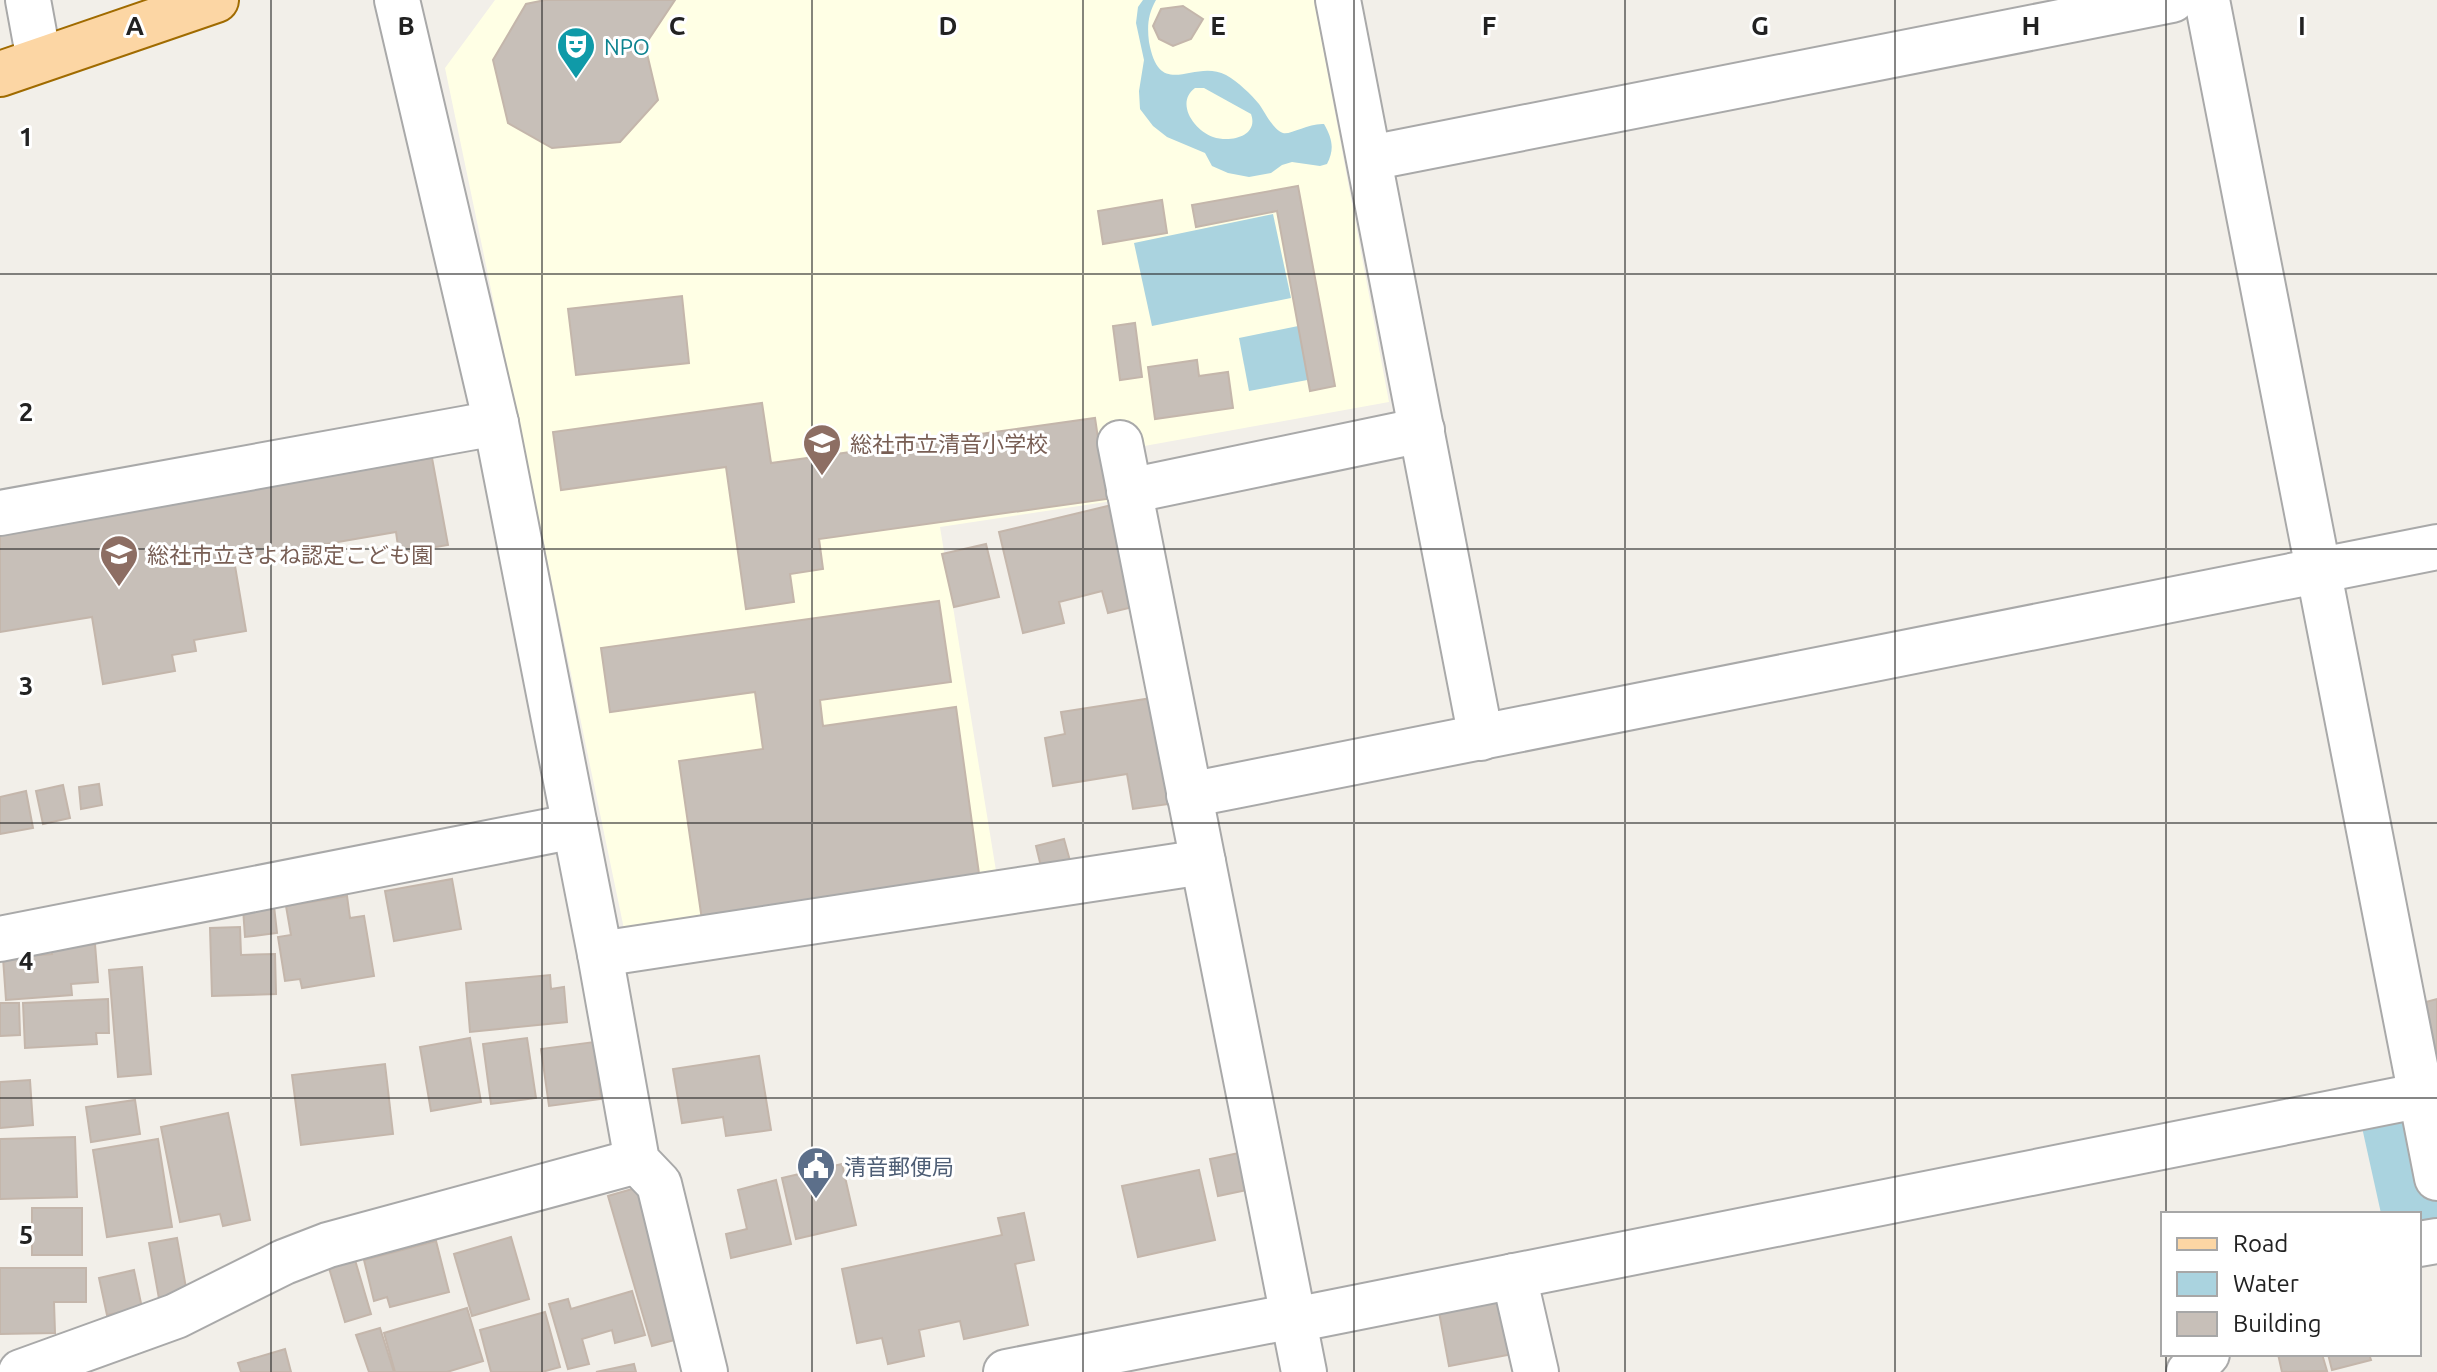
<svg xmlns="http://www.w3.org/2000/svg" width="2437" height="1372" viewBox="0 0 2437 1372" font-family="Ubuntu,'Noto Sans JP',sans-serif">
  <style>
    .education { fill: #ffffe5 }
    .water { fill: #aad3df; fill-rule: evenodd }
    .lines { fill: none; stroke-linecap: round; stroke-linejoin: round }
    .river { stroke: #aad3df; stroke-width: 72 }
    .building { fill: #c7bfb8; stroke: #c4b6ab; stroke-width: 2 }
    .minor-casing { stroke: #a9a9a9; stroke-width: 48 }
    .major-casing { stroke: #a06b00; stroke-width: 48 }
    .minor { stroke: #fff; stroke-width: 44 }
    .major { stroke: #fcd6a4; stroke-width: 44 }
    .grid { fill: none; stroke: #222; stroke-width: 2; stroke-opacity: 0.55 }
    .labels { text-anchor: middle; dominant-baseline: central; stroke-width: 6; stroke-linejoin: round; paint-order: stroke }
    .culture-label { font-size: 22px; fill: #0d838f; stroke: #fff; text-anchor: start }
    .education-label { font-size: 22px; fill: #785e54; stroke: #fff; text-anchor: start }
    .service-label { font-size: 22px; fill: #4e5e75; stroke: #fff; text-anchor: start }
    .grid-label { font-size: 26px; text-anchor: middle; font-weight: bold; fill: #222; stroke: #fff; stroke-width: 6; stroke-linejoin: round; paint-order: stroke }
  </style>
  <rect width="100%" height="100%" fill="#f2efe9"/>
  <polygon class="education" points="495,0 1314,0 1389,402 1111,452 1119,500 940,527 998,883 624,929 445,68"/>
  <g class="water">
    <path d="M1143,0H1156C1148,14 1147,26 1149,42C1160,102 1193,58 1226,75C1238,82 1251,94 1259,104C1265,112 1273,130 1283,133C1291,135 1308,123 1324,124C1332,138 1335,149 1327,164L1320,166L1292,162L1282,165L1271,173L1249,177L1228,173L1212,166L1205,153L1167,137L1153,126L1140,109L1139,91L1144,60L1136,23L1138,7ZM1195,88H1204L1251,114C1259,136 1231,143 1213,137C1194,130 1175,103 1195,88Z"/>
    <polygon points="1273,214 1291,298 1152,326 1134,243"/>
    <polygon points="1308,324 1318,378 1249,391 1239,338"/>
  </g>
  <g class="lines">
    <polyline class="river" points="2413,1116 2397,1119 2418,1214"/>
  </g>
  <g class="building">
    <polygon points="545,0 675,0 645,45 658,100 620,142 552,148 508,123 493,60 526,4"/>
    <polygon points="1183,6 1203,19 1191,39 1173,46 1159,39 1153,26 1161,9"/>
    <polygon points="1298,186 1335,386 1310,391 1277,211 1196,227 1192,205"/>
    <polygon points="1162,200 1167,233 1103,244 1098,211"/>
    <polygon points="682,296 689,363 576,375 568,309"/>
    <polygon points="1135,323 1142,377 1120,380 1113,326"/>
    <polygon points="1197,360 1199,376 1228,372 1233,408 1155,419 1148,367"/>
    <polygon points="762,403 771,463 1095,418 1107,499 819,539 823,569 790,574 794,602 746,609 726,467 561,490 553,432"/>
    <polygon points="432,458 448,545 399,553 396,532 234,560 246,631 194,640 196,651 172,655 175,671 103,684 92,617 0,632 0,532"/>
    <polygon points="1116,504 1141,605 1108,613 1102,591 1059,602 1064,623 1023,633 999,532"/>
    <polygon points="986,544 999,597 954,607 942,554"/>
    <polygon points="939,601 951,682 820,700 823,726 956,707 980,881 702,920 679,761 763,749 755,692 610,712 601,648"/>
    <polygon points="1152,698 1169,804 1133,809 1127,774 1053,786 1045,738 1065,734 1061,712"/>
    <polygon points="99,784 102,805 81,809 79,787"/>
    <polygon points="63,785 70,818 43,824 36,791"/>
    <polygon points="26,791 33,828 0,834 0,797"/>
    <polygon points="1064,839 1072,868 1043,875 1036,846"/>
    <polygon points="452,879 461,929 394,941 385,891"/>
    <polygon points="347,896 350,918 364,916 374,976 302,988 300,979 285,981 278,937 291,935 286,906"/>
    <polygon points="274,906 277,933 245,937 243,908"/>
    <polygon points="240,927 241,955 275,954 276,994 212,996 210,928"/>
    <polygon points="95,944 98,982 71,984 72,995 6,1000 3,958 52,954 51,947"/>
    <polygon points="142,967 151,1074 118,1077 109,970"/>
    <polygon points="550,975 551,989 564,987 567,1022 470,1032 466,983"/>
    <polygon points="108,999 109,1033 96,1033 97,1044 25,1048 23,1003"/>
    <polygon points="2437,999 2437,1058 2426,1002"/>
    <polygon points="0,1003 19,1003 20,1035 0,1036"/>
    <polygon points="470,1038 481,1102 431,1111 420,1047"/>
    <polygon points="527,1038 536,1098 491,1104 483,1044"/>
    <polygon points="594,1042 601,1099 549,1106 541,1049"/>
    <polygon points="759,1056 771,1130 726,1136 723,1117 682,1123 673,1069"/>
    <polygon points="385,1064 393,1134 301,1145 292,1075"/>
    <polygon points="30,1080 33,1125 0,1128 0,1082"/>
    <polygon points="135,1100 140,1134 91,1142 86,1107"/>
    <polygon points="228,1113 250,1220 223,1226 220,1214 180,1222 161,1127"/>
    <polygon points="75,1137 77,1197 0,1199 0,1139"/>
    <polygon points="158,1139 172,1227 107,1237 93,1150"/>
    <polygon points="1239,1153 1247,1190 1218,1196 1210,1159"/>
    <polygon points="842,1164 856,1225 796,1239 782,1178"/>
    <polygon points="1199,1170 1215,1240 1138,1257 1122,1186"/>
    <polygon points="776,1180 791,1244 731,1258 726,1234 747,1229 738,1190"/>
    <polygon points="639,1187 682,1338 652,1346 608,1196"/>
    <rect x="32" y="1208" width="50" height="47"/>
    <polygon points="1024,1213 1034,1260 1015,1264 1028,1325 964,1339 960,1321 919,1330 924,1356 888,1364 882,1338 857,1343 842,1269 1002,1235 998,1218"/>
    <polygon points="511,1237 529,1299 472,1316 454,1254"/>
    <polygon points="177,1238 188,1299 160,1304 149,1243"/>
    <polygon points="436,1241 449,1292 390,1307 387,1297 374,1301 364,1260"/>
    <polygon points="355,1260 371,1314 345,1322 329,1268"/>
    <polygon points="0,1268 86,1268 86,1302 54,1302 55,1333 0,1334"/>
    <polygon points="134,1270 142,1308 107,1315 99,1278"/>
    <polygon points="632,1291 645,1335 615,1343 612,1330 582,1339 589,1364 568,1369 549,1304 568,1299 571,1309"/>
    <polygon points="1503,1301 1513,1354 1449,1366 1439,1312"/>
    <polygon points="467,1308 483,1361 447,1372 395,1372 384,1333"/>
    <polygon points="545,1312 560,1367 542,1372 491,1372 480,1330"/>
    <polygon points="380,1328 394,1372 369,1372 356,1335"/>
    <polygon points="285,1349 291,1372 241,1372 238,1363"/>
    <polygon points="2278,1354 2322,1354 2327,1371 2282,1372"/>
    <polygon points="2328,1354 2369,1354 2371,1360 2332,1370"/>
    <polygon points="634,1364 636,1372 596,1372"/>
  </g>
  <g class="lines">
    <g class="minor-casing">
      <g id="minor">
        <polyline points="28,0 39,60"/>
        <polyline points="397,0 496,423 600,954 637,1161 659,1184 705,1372"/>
        <polyline points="1338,0 1481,738"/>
        <polyline points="2207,0 2437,1178"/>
        <polyline points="1370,158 2172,0"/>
        <polyline points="1120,443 1304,1372"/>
        <polyline points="1129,491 1422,430"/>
        <polyline points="0,513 496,423"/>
        <polyline points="1189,795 2437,547"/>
        <polyline points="0,939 575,826"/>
        <polyline points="600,954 1203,862"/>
        <polyline points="2419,1244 2437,1241"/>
        <polyline points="1514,1276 1536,1372"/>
        <polyline points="1294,1320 2437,1092"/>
        <polyline points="21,1372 176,1316 284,1262 328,1245 637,1161"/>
        <polyline points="1006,1372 1293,1316"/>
        <polyline points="2189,1372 2207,1354"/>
      </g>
    </g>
    <g class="major-casing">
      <polyline id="major" points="0,74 216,0"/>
    </g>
    <use href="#minor" class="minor"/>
    <use href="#major" class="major"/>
  </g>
  <path class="grid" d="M271,0V1372M542,0V1372M812,0V1372M1083,0V1372M1354,0V1372M1625,0V1372M1895,0V1372M2166,0V1214M0,274H2437M0,549H2437M0,823H2437M0,1098H2437M2166,1354V1372"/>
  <defs>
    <g id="theatre-pin" transform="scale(2)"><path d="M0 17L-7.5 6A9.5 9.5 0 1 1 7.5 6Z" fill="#0f9aa8" stroke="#fff"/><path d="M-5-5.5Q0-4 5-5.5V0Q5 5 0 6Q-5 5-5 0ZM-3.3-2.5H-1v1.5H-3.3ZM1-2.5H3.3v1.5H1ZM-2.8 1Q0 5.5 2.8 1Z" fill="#fff"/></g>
    <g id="school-pin" transform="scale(2)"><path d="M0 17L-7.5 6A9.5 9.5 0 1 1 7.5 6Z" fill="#8d6e63" stroke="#fff"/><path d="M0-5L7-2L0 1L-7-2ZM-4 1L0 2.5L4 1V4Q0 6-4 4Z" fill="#fff"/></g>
    <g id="civic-pin" transform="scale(2)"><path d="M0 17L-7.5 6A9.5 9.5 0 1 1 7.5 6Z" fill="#5c6f8a" stroke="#fff"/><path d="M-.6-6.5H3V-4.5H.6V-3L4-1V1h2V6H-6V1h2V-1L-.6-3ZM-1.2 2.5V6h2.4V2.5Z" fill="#fff"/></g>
  </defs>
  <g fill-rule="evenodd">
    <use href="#theatre-pin" x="576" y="46"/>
    <use href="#school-pin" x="822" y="443"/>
    <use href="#school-pin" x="119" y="554"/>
    <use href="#civic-pin" x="816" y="1166"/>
  </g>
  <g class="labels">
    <g class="culture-label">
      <text x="604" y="46">NPO</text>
    </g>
    <g class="education-label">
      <text x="850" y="443">総社市立清音小学校</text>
      <text x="147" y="554">総社市立きよね認定こども園</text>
    </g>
    <g class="service-label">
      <text x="844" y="1166">清音郵便局</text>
    </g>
  </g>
  <g class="grid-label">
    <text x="135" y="35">A</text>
    <text x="406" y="35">B</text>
    <text x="677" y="35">C</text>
    <text x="948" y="35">D</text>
    <text x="1218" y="35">E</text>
    <text x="1489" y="35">F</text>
    <text x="1760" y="35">G</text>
    <text x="2031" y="35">H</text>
    <text x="2302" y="35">I</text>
    <text x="26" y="146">1</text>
    <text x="26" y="421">2</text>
    <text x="26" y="695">3</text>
    <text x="26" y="970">4</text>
    <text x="26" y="1244">5</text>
  </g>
  <rect x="2161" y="1212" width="260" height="144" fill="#ffffff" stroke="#a7a7a7" stroke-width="2"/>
  <rect x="2177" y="1238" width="40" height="12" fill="#fcd6a4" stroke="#a7a7a7" stroke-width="2"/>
  <text x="2233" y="1252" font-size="24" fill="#222222">Road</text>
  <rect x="2177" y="1272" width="40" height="24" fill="#aad3df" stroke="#a7a7a7" stroke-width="2"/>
  <text x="2233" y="1292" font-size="24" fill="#222222">Water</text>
  <rect x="2177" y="1312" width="40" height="24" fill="#c7bfb8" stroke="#a7a7a7" stroke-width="2"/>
  <text x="2233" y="1332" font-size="24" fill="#222222">Building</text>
</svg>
